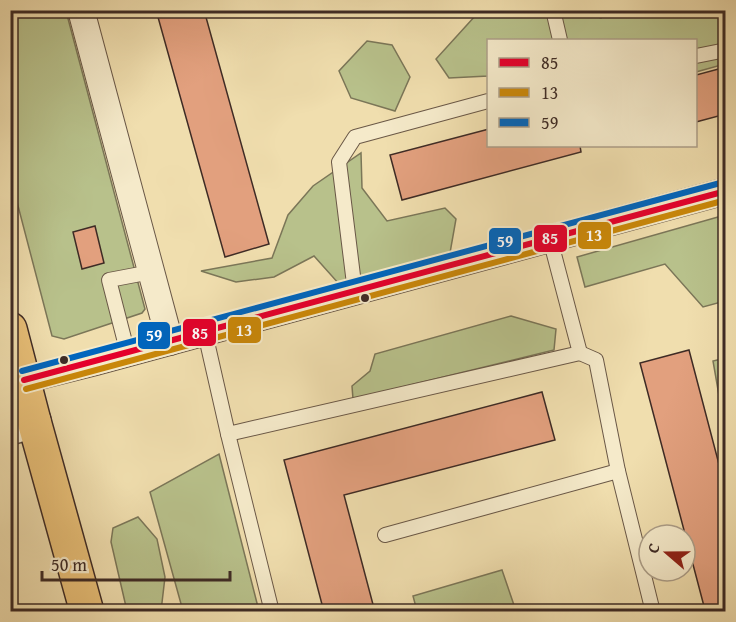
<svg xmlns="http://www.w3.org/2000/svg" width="736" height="622" viewBox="0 0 736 622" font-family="'Gentium Book Plus',serif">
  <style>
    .green { fill: #b8c18b; stroke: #7b7658; stroke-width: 1.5 }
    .building { fill: #e2a07e; stroke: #3e2b25; stroke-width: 1.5 }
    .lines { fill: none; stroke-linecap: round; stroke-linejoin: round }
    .service-casing { stroke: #6a5847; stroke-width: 16 }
    .minor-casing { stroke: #6a5847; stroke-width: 28 }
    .tertiary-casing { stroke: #6a5847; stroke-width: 36 }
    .primary-casing { stroke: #3e2b25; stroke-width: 36 }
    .service { stroke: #f5eaca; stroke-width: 14 }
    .minor { stroke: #f5eaca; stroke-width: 26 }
    .tertiary { stroke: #f5eaca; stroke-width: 33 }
    .primary { stroke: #e8bf77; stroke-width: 33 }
    .bus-1-casing { stroke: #f5eaca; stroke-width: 10 }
    .bus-2-casing { stroke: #f5eaca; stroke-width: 10 }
    .bus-3-casing { stroke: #f5eaca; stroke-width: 10 }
    .bus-1 { stroke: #e4002b; stroke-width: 6 }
    .bus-2 { stroke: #c98709; stroke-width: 6 }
    .bus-3 { stroke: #0065bd; stroke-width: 6 }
    .bus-dot { fill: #3e2b25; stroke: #f5eaca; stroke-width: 2 }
    .line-badge { stroke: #f5eaca; stroke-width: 2 }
    .badge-label { font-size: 16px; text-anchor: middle; font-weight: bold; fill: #fff }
  </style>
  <rect width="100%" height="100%" fill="#f0deae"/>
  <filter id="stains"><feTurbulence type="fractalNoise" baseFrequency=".00333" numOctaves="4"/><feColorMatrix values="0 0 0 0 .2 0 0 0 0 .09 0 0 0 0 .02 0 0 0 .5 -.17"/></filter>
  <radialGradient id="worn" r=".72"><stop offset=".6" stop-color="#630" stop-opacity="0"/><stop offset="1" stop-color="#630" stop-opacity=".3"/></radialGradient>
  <g class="green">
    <polygon points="581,10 601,18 606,11 725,11 725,64 696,72 696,40 488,40 488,76 449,78 436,59 476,15 518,11"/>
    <polygon points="11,11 66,11 145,309 142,313 64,339 52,336 11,179"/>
    <polygon points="367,41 392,45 410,77 395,111 351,98 339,71"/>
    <polygon points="361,153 362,188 387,221 445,208 456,219 450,253 339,284 314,256 274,277 236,282 201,271 272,258 288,215 313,186"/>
    <polygon points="725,215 725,301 703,307 665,264 585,287 577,257"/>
    <polygon points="511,316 556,329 554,350 353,399 352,386 370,371 375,354"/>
    <polygon points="725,358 726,358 725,430 713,361"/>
    <polygon points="219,454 259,611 183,611 150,492"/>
    <polygon points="138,517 157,539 165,577 161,611 127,611 111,542 113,528"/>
    <polygon points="502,570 516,611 417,611 413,596"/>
  </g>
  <g class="building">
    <polygon points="156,10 204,10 269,244 225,257"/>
    <polygon points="726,67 726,114 696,122 696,75"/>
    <polygon points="489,129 489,146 580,146 581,152 402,200 390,155"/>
    <polygon points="95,226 104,263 82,269 73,232"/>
    <polygon points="689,350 726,491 726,605 705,610 640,363"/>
    <polygon points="542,392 555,440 344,495 375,612 324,612 284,460"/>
  </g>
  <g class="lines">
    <g class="service-casing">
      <g id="service">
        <polyline points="553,10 560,40"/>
        <polyline points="696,56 726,50"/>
        <polyline points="355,292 339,162 355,137 488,101"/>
        <polyline points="205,333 228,434"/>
        <polyline points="580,353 596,360 618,471 653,612"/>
        <polyline points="128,354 109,280 151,272"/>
        <polyline points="385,535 618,471"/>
        <polyline points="272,612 228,434 580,353 550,239"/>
      </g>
    </g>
    <g class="minor-casing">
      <g id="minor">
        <polyline points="81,10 170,342"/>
        <polyline points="24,380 96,362 726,191"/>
      </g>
    </g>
    <g class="tertiary-casing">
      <polyline id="tertiary" points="10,428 34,421"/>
    </g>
    <g class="primary-casing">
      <polyline id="primary" points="10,329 34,421 87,612"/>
    </g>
    <use href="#service" class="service"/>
    <use href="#minor" class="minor"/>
    <use href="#tertiary" class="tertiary"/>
    <use href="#primary" class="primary"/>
    <g class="bus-1-casing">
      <polyline id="bus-1" points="24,380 726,191"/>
    </g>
    <g class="bus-2-casing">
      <polyline id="bus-2" points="26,389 726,200"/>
    </g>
    <g class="bus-3-casing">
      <polyline id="bus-3" points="22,371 724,182"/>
    </g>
    <use href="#bus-1" class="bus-1"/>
    <use href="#bus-2" class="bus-2"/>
    <use href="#bus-3" class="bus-3"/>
  </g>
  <g class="bus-dot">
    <circle cx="365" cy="298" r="5"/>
    <circle cx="64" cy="360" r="5"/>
  </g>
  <g class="line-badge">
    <rect x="577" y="221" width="35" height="29" rx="6" fill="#c98709"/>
    <rect x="533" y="224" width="35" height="29" rx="6" fill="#e4002b"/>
    <rect x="488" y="227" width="34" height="28" rx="6" fill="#0065bd"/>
    <rect x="227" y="316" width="35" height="28" rx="6" fill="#c98709"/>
    <rect x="182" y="318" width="35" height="29" rx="6" fill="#e4002b"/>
    <rect x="137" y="321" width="34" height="29" rx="6" fill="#0065bd"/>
  </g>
  <g class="badge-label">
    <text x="594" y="241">13</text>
    <text x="550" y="244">85</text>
    <text x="505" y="247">59</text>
    <text x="244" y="336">13</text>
    <text x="200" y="339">85</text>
    <text x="154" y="341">59</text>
  </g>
  <rect width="736" height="622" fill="none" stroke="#f0deae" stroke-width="36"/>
  <rect x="12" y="12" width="712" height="598" fill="none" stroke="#3e2b25" stroke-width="3"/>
  <rect x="18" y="18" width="700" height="586" fill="none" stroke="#3e2b25" stroke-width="1.5"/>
  <rect x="487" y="39" width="210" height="108" fill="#f5eaca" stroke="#ac9e88" stroke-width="1.5"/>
  <rect x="499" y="58" width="30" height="9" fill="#e4002b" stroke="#ac9e88" stroke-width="1.5"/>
  <text x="541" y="69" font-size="18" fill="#3e2b25">85</text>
  <rect x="499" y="88" width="30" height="9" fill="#c98709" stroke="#ac9e88" stroke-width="1.5"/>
  <text x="541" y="99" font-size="18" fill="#3e2b25">13</text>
  <rect x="499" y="118" width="30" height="9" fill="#0065bd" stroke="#ac9e88" stroke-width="1.5"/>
  <text x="541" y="129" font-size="18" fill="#3e2b25">59</text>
  <g transform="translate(667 553) rotate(290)"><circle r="28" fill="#f5eaca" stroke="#ac9e88" stroke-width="1.5"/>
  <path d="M0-4.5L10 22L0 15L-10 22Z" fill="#8f2418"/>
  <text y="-9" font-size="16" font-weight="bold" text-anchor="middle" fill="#3e2b25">С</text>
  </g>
  <path d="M42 571v9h188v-9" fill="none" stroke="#3e2b25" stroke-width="3"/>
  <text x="51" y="571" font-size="18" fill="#3e2b25" stroke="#f5eaca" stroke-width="4.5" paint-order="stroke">50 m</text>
  <rect width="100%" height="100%" filter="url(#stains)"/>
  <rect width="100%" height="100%" fill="url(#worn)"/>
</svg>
